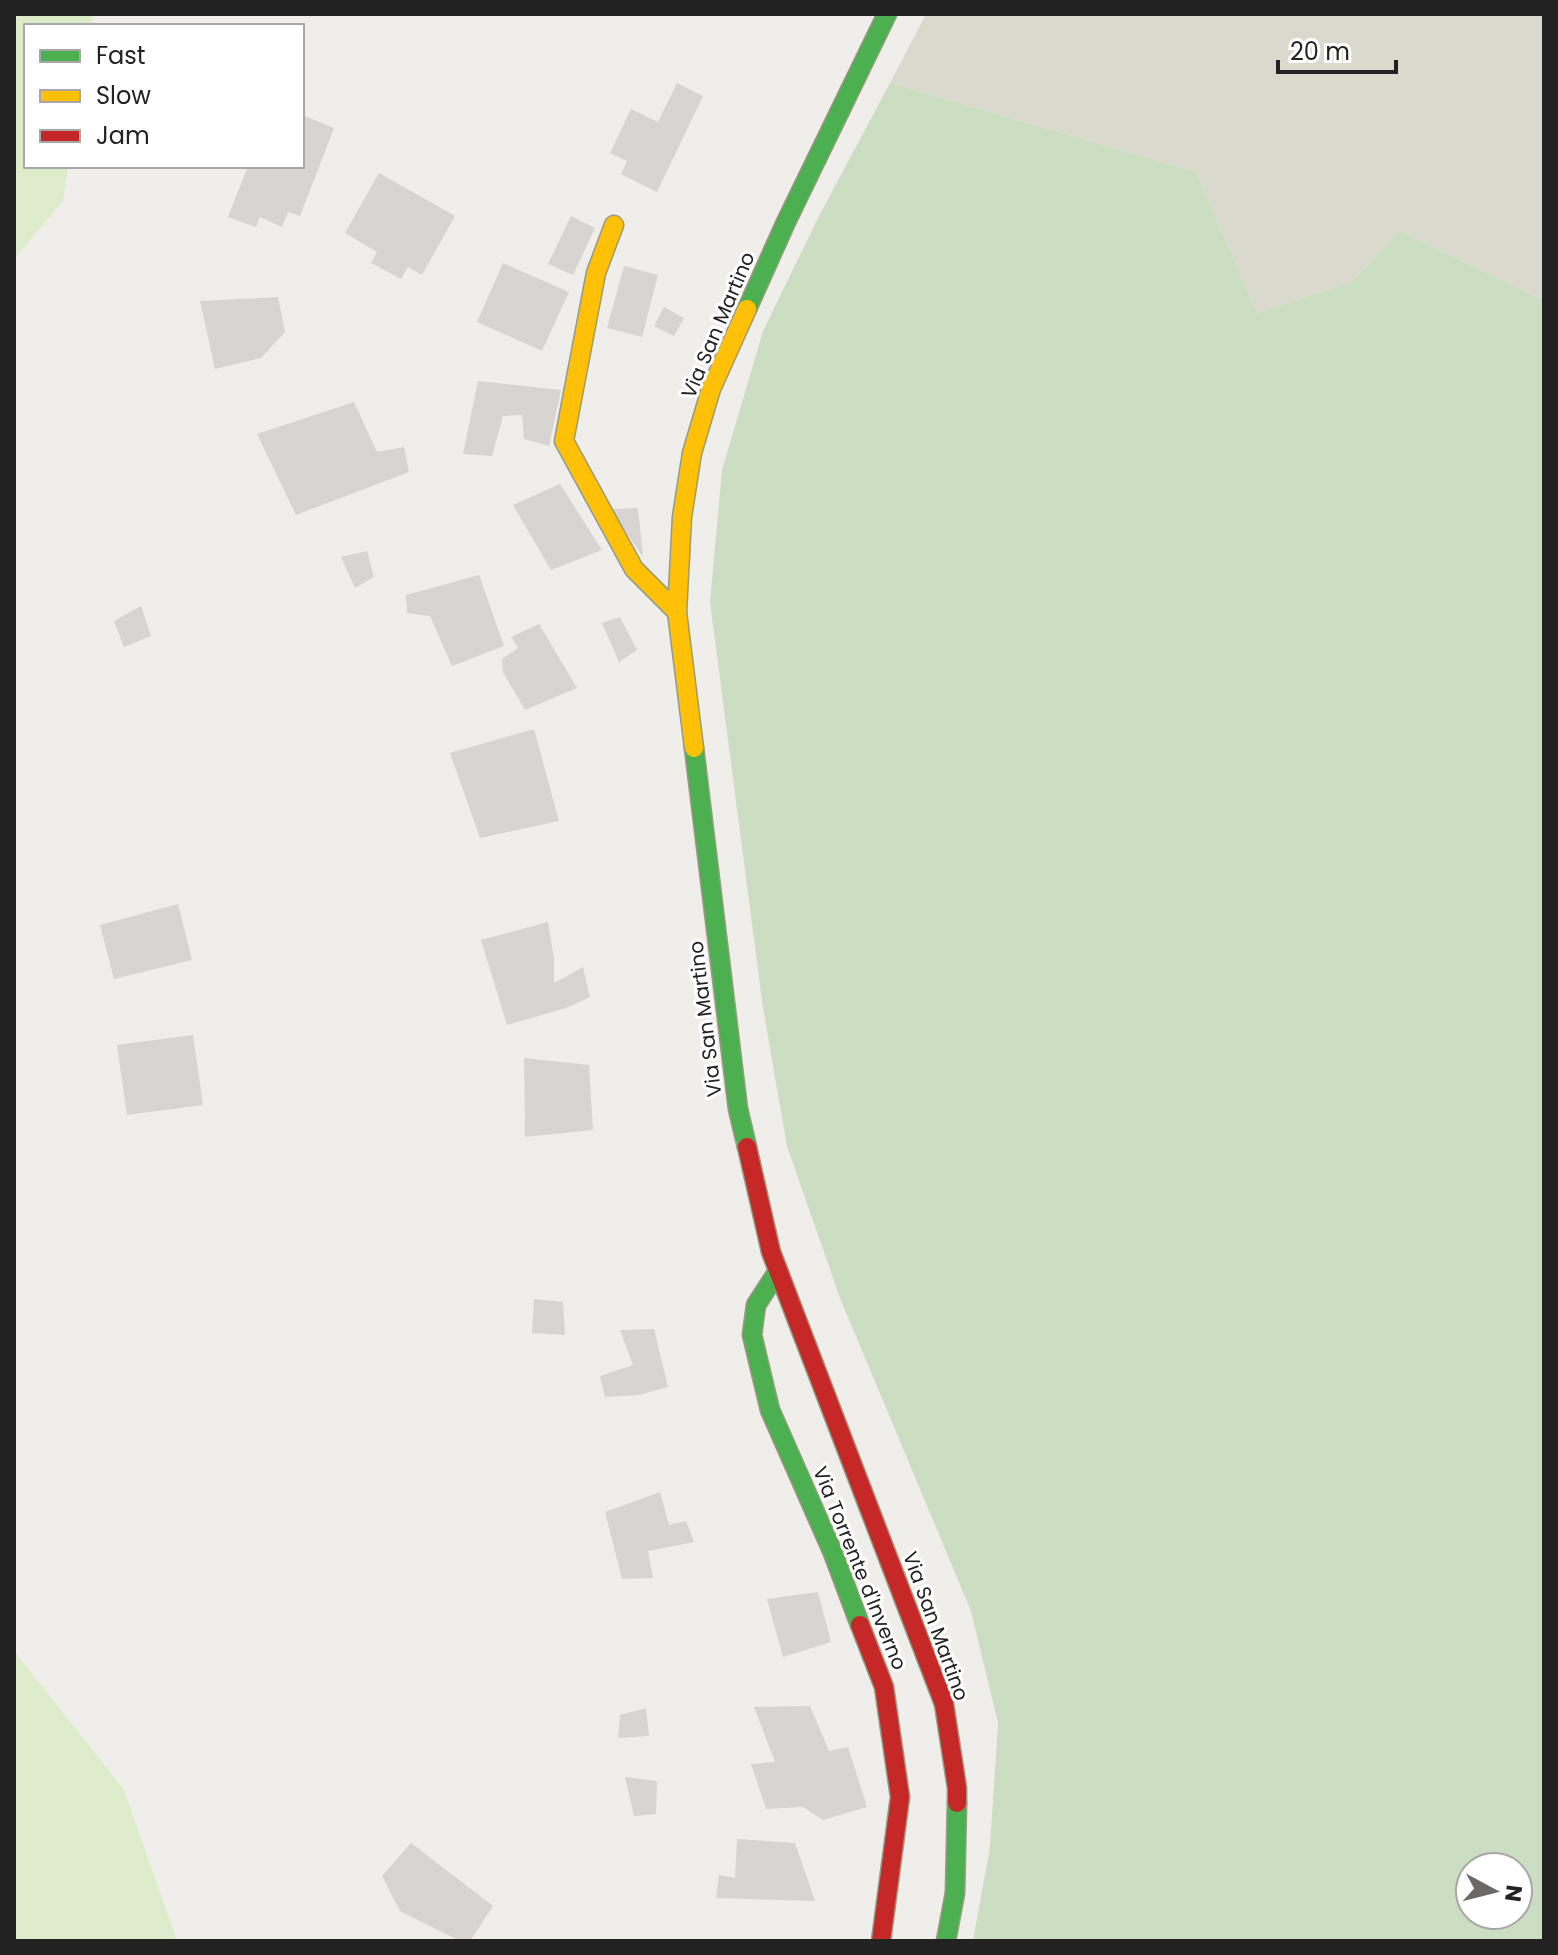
<svg xmlns="http://www.w3.org/2000/svg" width="1558" height="1955" viewBox="0 0 1558 1955" font-family="Poppins,sans-serif">
  <style>
    .construction { fill: #d9d9cd }
    .grass { fill: #ddeccb }
    .forest { fill: #cbdec1; fill-rule: evenodd }
    .building { fill: #d7d4d2 }
    .lines { fill: none; stroke-linecap: round; stroke-linejoin: round }
    .fast-casing { stroke: #999a82; stroke-width: 21 }
    .slow-casing { stroke: #999a82; stroke-width: 21 }
    .jam-casing { stroke: #999a82; stroke-width: 21 }
    .fast { stroke: #4caf50; stroke-width: 18 }
    .slow { stroke: #ffc107; stroke-width: 18 }
    .jam { stroke: #c62828; stroke-width: 18 }
    .labels { text-anchor: middle; dominant-baseline: central; stroke-width: 6; stroke-linejoin: round; paint-order: stroke }
    .street-label { font-size: 20px; fill: #222; stroke: #fff }
  </style>
  <rect width="100%" height="100%" fill="#f0eeeb"/>
  <polygon class="construction" points="926,14 1544,14 1544,300 1399,231 1350,283 1257,313 1196,172 890,83"/>
  <g class="grass">
    <polygon points="14,14 93,14 91,26 26,26 26,166 68,166 63,201 14,259"/>
    <polygon points="14,1651 124,1790 177,1941 14,1941"/>
  </g>
  <path class="forest" d="M890,83L1196,172L1257,313L1350,283L1399,231L1544,300V1941H973L990,1847L998,1723L971,1611L840,1298L787,1146L763,1008L710,602L722,470L763,331L819,216ZM1470,1867H1518V1915H1470Z"/>
  <g class="building">
    <polygon points="677,83 703,96 657,192 621,174 627,161 610,153 631,109 658,122"/>
    <polygon points="302,115 334,128 300,216 288,212 282,227 260,217 256,227 228,217 248,166 302,166"/>
    <polygon points="379,173 455,216 422,275 408,267 401,279 371,263 377,252 345,233"/>
    <polygon points="571,216 595,228 573,275 548,264"/>
    <polygon points="503,263 569,292 542,351 477,322"/>
    <polygon points="624,266 658,275 642,337 607,328"/>
    <polygon points="278,297 285,332 261,358 215,369 200,301"/>
    <polygon points="664,307 684,318 674,336 654,326"/>
    <polygon points="478,381 561,390 549,446 524,439 522,415 503,416 492,456 463,454"/>
    <polygon points="354,402 377,452 404,447 409,472 296,515 257,434"/>
    <polygon points="560,484 602,550 551,570 513,505"/>
    <polygon points="638,508 643,557 610,509"/>
    <polygon points="367,551 374,577 355,588 341,557"/>
    <polygon points="479,575 504,646 452,666 430,616 407,613 406,595"/>
    <polygon points="141,606 151,636 124,647 114,621"/>
    <polygon points="620,617 637,650 619,662 602,623"/>
    <polygon points="539,624 577,688 525,710 503,672 502,659 518,648 511,637"/>
    <polygon points="534,729 559,821 480,838 450,753"/>
    <polygon points="178,904 192,960 114,979 100,925"/>
    <polygon points="548,922 554,958 554,983 583,967 590,997 566,1008 507,1025 481,940"/>
    <polygon points="193,1035 203,1105 127,1115 117,1045"/>
    <polygon points="524,1058 589,1065 593,1130 525,1137"/>
    <polygon points="534,1299 563,1302 565,1335 532,1333"/>
    <polygon points="654,1329 668,1387 639,1395 605,1397 600,1376 633,1365 620,1330"/>
    <polygon points="660,1492 669,1525 686,1521 694,1542 648,1551 653,1578 622,1579 605,1512"/>
    <polygon points="818,1592 831,1642 783,1657 767,1599"/>
    <polygon points="810,1706 829,1751 848,1747 867,1807 823,1820 803,1807 766,1809 751,1764 775,1762 754,1707"/>
    <polygon points="646,1708 649,1736 618,1738 620,1715"/>
    <polygon points="625,1777 657,1781 656,1814 634,1816"/>
    <polygon points="737,1839 795,1843 815,1901 716,1898 719,1875 735,1878"/>
    <polygon points="411,1843 493,1906 470,1941 460,1941 400,1911 382,1876"/>
  </g>
  <g class="lines">
    <g class="fast-casing">
      <g id="fast">
        <polyline points="747,309 786,222 887,14"/>
        <polyline points="694,748 738,1109 747,1147"/>
        <polyline points="778,1271 756,1305 752,1335 770,1410 833,1553 860,1625"/>
        <polyline points="946,1941 955,1893 957,1803"/>
      </g>
    </g>
    <g class="slow-casing">
      <g id="slow">
        <polyline points="614,225 596,273 564,441 634,569 677,612"/>
        <polyline points="694,748 677,612 682,517 692,453 711,389 747,309"/>
      </g>
    </g>
    <g class="jam-casing">
      <g id="jam">
        <polyline points="747,1147 771,1252 944,1704 957,1788 957,1803"/>
        <polyline points="860,1625 884,1687 900,1797 881,1941"/>
      </g>
    </g>
    <use href="#fast" class="fast"/>
    <use href="#slow" class="slow"/>
    <use href="#jam" class="jam"/>
  </g>
  <g class="labels">
    <g class="street-label">
      <text transform="translate(718 325) rotate(-67)">Via San Martino</text>
      <text transform="translate(705 1019) rotate(-97)">Via San Martino</text>
      <text transform="translate(860 1568) rotate(68)">Via Torrente d'Inverno</text>
      <text transform="translate(936 1626) rotate(70)">Via San Martino</text>
    </g>
  </g>
  <rect width="1558" height="1955" fill="none" stroke="#222222" stroke-width="32"/>
  <rect x="24" y="24" width="280" height="144" fill="#ffffff" stroke="#a7a7a7" stroke-width="2"/>
  <rect x="40" y="50" width="40" height="12" fill="#4caf50" stroke="#a7a7a7" stroke-width="2"/>
  <text x="96" y="64" font-size="24" fill="#222222">Fast</text>
  <rect x="40" y="90" width="40" height="12" fill="#ffc107" stroke="#a7a7a7" stroke-width="2"/>
  <text x="96" y="104" font-size="24" fill="#222222">Slow</text>
  <rect x="40" y="130" width="40" height="12" fill="#c62828" stroke="#a7a7a7" stroke-width="2"/>
  <text x="96" y="144" font-size="24" fill="#222222">Jam</text>
  <g transform="translate(1494 1891) rotate(97)"><circle r="38" fill="#ffffff" stroke="#a7a7a7" stroke-width="2"/>
  <path d="M0-6L14 30L0 20L-14 30Z" fill="#6a6968"/>
  <text y="-12" font-size="22" font-weight="bold" text-anchor="middle" fill="#222222">N</text>
  </g>
  <path d="M1278 60v12h118v-12" fill="none" stroke="#222222" stroke-width="4"/>
  <text x="1290" y="60" font-size="24" fill="#222222" stroke="#ffffff" stroke-width="6" paint-order="stroke">20 m</text>
</svg>
